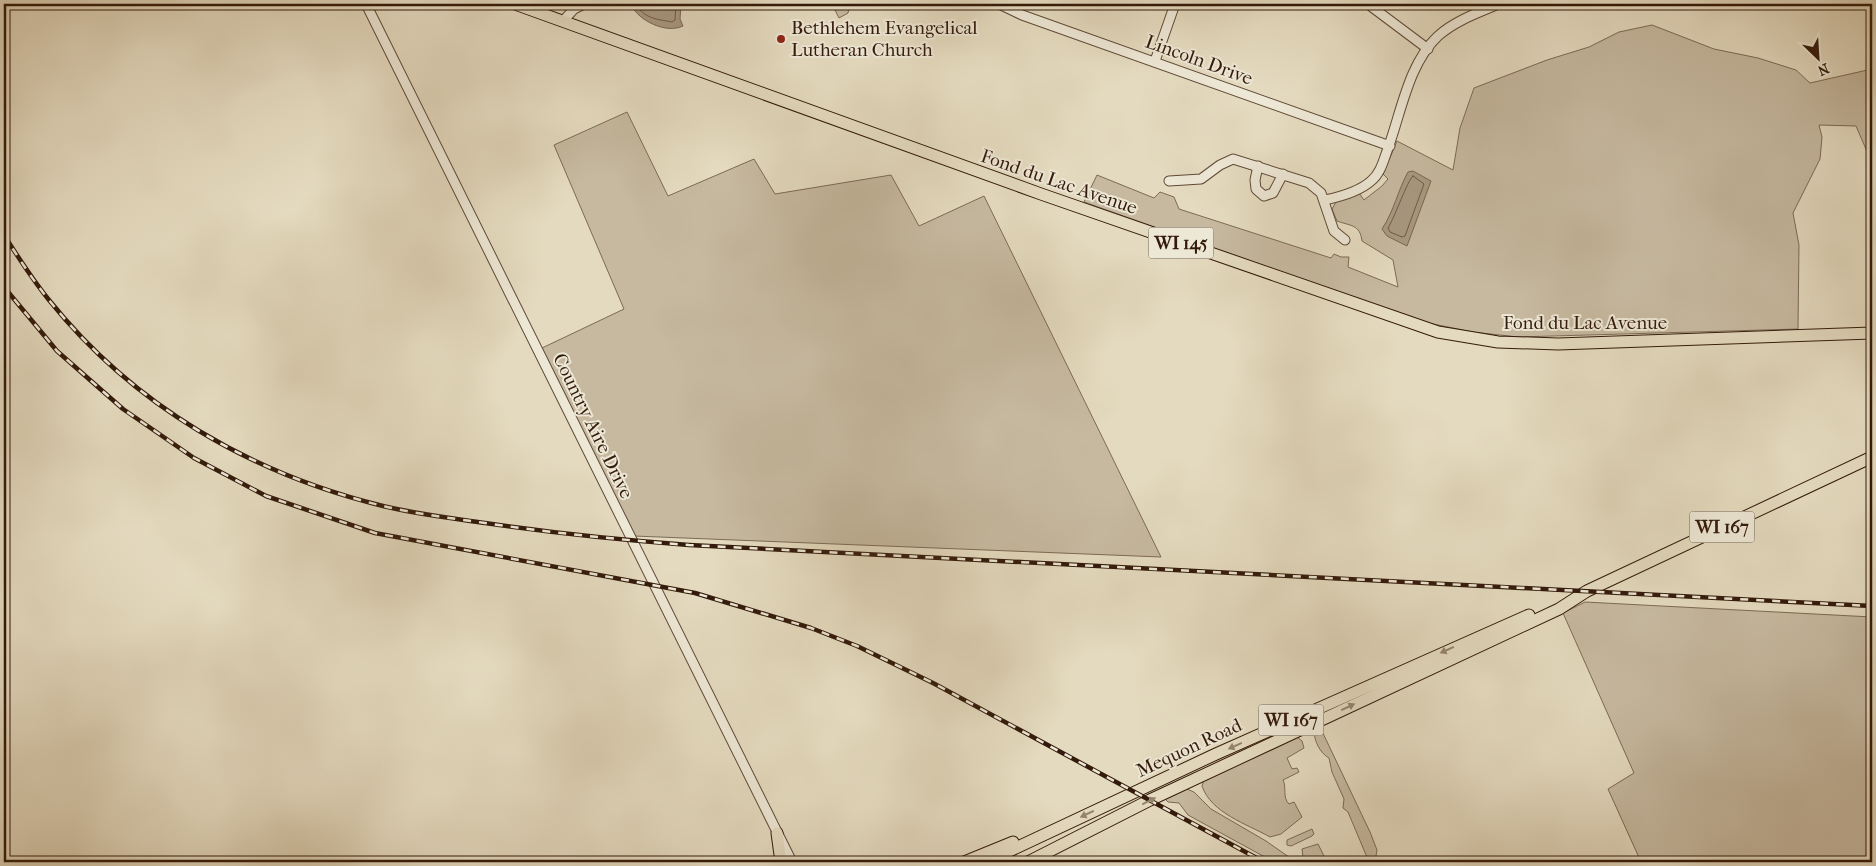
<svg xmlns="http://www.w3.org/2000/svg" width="1876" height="866" viewBox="0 0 1876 866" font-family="'IM FELL French Canon',serif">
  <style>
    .green { fill: #c6b9a0; stroke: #7c6a55 }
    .water { fill: #a89981; stroke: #796651 }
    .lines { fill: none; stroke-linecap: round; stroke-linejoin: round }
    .shore { stroke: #6e5a46; stroke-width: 1 }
    .minor-casing { stroke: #5f4a37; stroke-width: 11 }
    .major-casing { stroke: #331a0a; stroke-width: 13 }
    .minor { stroke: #ede7d5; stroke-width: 9 }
    .major { stroke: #e4dabf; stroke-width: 11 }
    .rail-casing { stroke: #331a0a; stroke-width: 4.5 }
    .rail { stroke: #ede7d5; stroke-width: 2.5; stroke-dasharray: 8; stroke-linecap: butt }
    .oneway { fill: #94846e }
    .poi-dot { fill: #8f2418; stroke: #ede7d5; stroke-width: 2 }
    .labels { text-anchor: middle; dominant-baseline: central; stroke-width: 4; stroke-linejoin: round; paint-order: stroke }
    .shield { fill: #ede7d5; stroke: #6b5847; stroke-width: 1 }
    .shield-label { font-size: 18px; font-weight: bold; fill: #331a0a }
    .poi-label { font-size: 19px; fill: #331a0a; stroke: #ede7d5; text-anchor: start }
    .street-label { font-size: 19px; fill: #331a0a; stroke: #ede7d5 }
  </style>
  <rect width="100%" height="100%" fill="#e4dabf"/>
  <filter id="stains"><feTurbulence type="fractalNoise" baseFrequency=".004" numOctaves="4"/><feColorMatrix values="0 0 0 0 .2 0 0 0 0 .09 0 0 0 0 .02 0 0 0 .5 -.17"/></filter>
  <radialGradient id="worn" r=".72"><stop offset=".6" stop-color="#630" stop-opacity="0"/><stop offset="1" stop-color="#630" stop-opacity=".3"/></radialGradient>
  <g class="green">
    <polygon points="832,4 850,4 848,13 839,18"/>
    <path d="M1652,25L1714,49L1758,58L1796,70L1810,83L1872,69V163L1856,126L1819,125L1822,137L1820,159L1793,213L1799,245L1798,329L1518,337L1473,332L1423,322L1084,202L1097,175L1154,198L1160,192L1174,197L1179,209L1331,258L1334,254L1341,257H1349L1348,267L1398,287L1393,260L1362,241C1360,224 1350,226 1337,221L1332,209L1336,202L1359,193L1364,200L1382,186L1388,179L1383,174L1397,141L1453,170L1460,128L1474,88L1547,60L1589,47L1619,32Z"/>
    <polygon points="627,112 668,196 754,159 775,194 891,175 919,226 984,196 1161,557 634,536 542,348 624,309 554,145"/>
    <polygon points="1585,602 1872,617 1872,862 1641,862 1608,789 1634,773 1563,613"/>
    <path d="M1320,727L1370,832L1377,850L1376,856L1382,862H1369L1348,812L1343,808L1344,799L1332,772L1329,758C1320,753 1314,741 1314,730Z"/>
    <path d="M1297,737L1302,741L1304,748L1287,758L1292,769L1297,768L1299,772L1283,780C1287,788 1282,797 1289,804L1294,802L1302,817L1281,834L1270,837C1247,824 1211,813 1202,786L1204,780Z"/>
    <polygon points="1187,789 1194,792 1211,809 1266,841 1296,862 1274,862 1188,815 1179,803 1168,802 1165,799"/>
    <polygon points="1312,829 1314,834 1312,836 1291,846 1287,845 1287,840"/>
    <polygon points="1318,844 1327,862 1308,862 1303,857 1302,849"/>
  </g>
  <g class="water">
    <path d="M681,4L680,19L683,26C666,34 639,21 631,5Z"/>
    <path d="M1413,171L1431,181L1407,246L1387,236L1382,229C1394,211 1398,190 1408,172Z"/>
  </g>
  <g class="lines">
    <g class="shore">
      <path d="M636,4C644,19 657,19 672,22L675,20L676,4"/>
      <path d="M1413,176L1424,184L1405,236L1402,237L1390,232L1388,228C1395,217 1407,181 1413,176Z"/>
    </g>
    <g class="minor-casing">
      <g id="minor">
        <polyline points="366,4 792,862"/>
        <polyline points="999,4 1022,15 1390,146"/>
        <polyline points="1368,4 1428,49"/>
        <polyline points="563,21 574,9 584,4"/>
        <polyline points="1155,61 1175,4"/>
        <polyline points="1258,166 1255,180 1256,189 1264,196 1273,193 1283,174"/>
        <polyline points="1169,181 1201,179 1220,165 1233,159 1309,183 1321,193 1334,231 1345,240"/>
        <path d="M1325,200C1339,197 1360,191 1371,181C1380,174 1383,162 1387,151C1401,114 1408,64 1438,36C1455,21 1477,13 1499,4"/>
      </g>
    </g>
    <g class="major-casing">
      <g id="major">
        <polyline points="515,4 1041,194 1438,332 1498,342 1558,344 1872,333"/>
        <polyline points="777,833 781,862"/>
        <polyline points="964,862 1013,842"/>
        <polyline points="986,862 1216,754 1529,615"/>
        <polyline points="1028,862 1150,800 1559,609 1587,591 1872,457"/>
      </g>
    </g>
    <use href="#minor" class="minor"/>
    <use href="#major" class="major"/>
    <g class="rail-casing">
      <g id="rail">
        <path d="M4,235C18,257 32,279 49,300C134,406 252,474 383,506C416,514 451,518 485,523C553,533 621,540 689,545L1872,606"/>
        <polyline points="4,287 57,351 123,409 194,458 266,496 375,533 695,593 811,628 857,646 933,683 1264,862"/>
      </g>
    </g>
    <use href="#rail" class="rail"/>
  </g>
  <defs><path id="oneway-solid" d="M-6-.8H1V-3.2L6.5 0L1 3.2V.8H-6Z" transform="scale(1.25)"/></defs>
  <g class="oneway">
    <use href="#oneway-solid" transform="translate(1447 650) rotate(156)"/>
    <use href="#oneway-solid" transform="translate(1348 707) rotate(-25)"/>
    <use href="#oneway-solid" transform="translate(1235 746) rotate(156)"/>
    <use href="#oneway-solid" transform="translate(1149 801) rotate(-26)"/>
    <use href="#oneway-solid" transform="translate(1087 814) rotate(155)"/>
  </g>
  <circle class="poi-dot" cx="781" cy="39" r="5"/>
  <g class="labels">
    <g class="shield">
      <rect x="1148.5" y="227.5" width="65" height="31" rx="4"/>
      <rect x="1689.5" y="511.5" width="65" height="31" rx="4"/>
      <rect x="1258.5" y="704.5" width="65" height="31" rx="4"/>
    </g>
    <g class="shield-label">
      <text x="1181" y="243">WI 145</text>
      <text x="1722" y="527">WI 167</text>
      <text x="1291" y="720">WI 167</text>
    </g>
    <g class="poi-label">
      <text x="791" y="28">Bethlehem Evangelical<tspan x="791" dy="22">Lutheran Church</tspan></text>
    </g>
    <g class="street-label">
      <text transform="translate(1199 60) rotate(20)">Lincoln Drive</text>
      <text transform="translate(1059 182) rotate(19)">Fond du Lac Avenue</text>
      <text x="1585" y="323">Fond du Lac Avenue</text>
      <text transform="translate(593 426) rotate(64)">Country Aire Drive</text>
      <text transform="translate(1189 748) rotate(-25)">Mequon Road</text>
    </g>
  </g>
  <rect width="1876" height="866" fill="none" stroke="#e4dabf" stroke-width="20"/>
  <rect x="5" y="5" width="1866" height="856" fill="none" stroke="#331a0a" stroke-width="2.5"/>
  <rect x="10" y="10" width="1856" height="846" fill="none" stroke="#331a0a"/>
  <g transform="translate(1818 58) rotate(155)" stroke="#ede7d5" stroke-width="4" paint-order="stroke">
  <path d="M0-4L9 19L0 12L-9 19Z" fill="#331a0a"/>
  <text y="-8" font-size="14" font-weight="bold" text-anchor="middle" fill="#331a0a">N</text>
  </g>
  <rect width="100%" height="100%" filter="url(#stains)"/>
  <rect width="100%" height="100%" fill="url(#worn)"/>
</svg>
